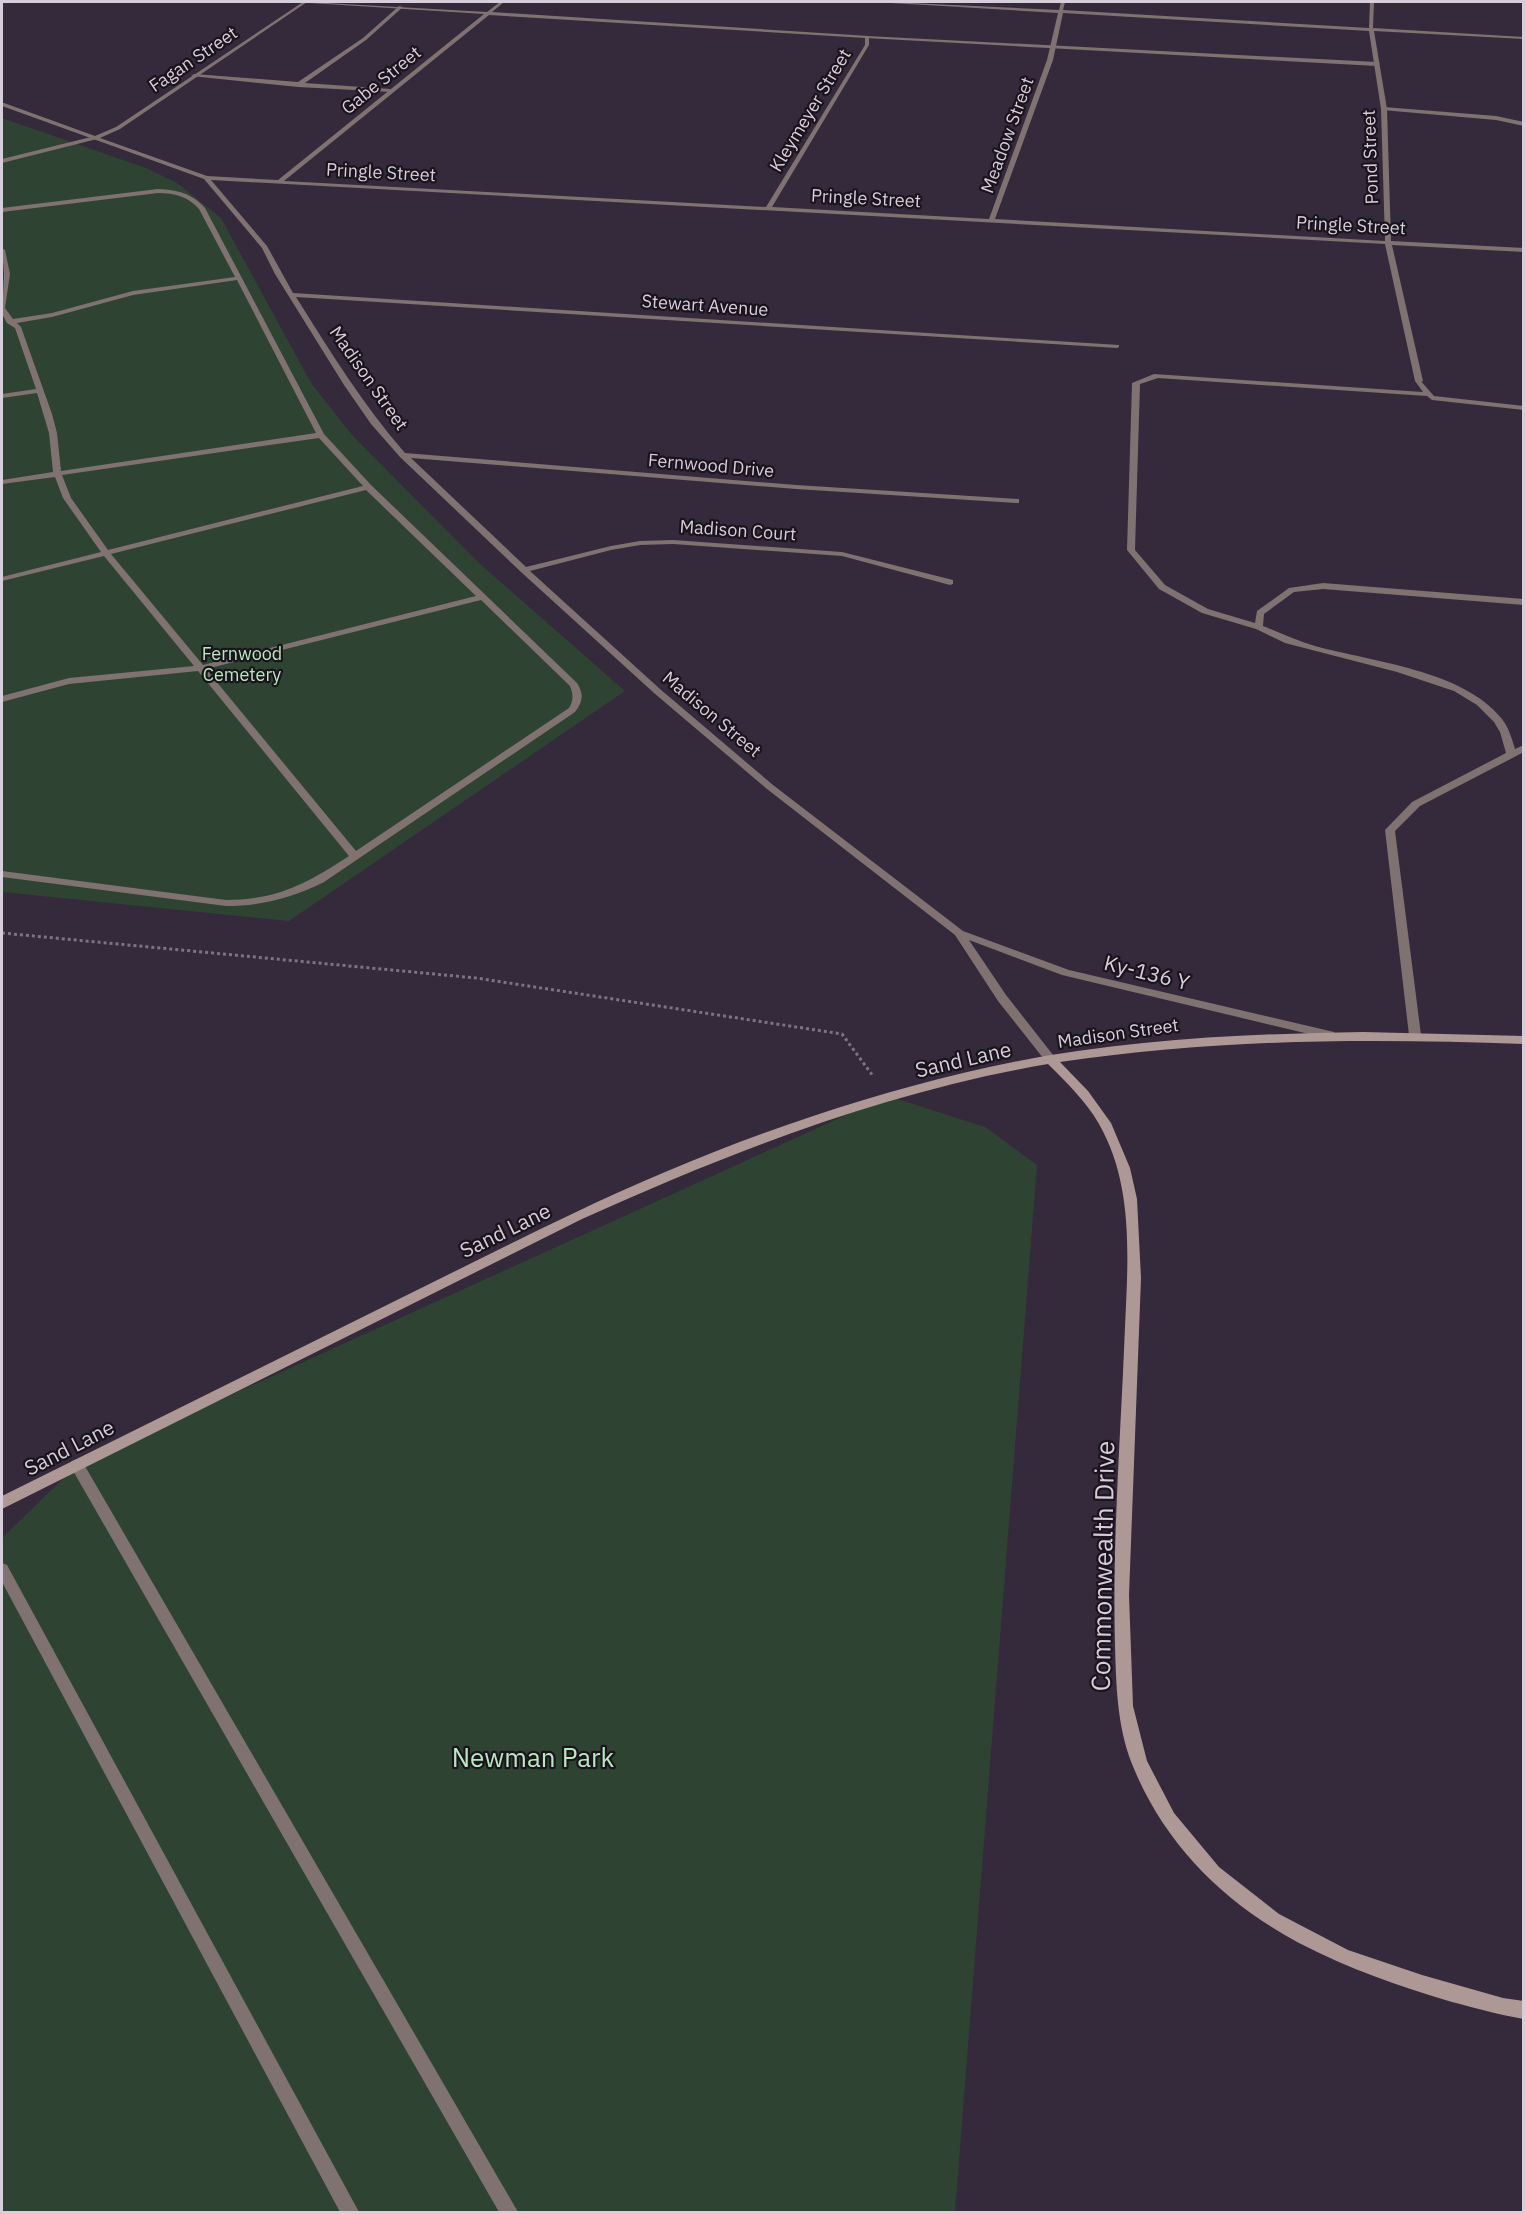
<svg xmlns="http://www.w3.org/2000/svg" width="1525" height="2214" viewBox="0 0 1525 2214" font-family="'IBM Plex Sans',sans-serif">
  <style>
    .green { fill: #2f4332 }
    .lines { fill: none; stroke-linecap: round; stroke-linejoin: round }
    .path { stroke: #7d7383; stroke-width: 3; stroke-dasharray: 3 3; stroke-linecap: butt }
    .lane { fill: #7f7270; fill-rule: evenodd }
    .street { fill: #7f7270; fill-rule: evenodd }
    .secondary { fill: #ad9895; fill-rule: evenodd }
    .labels { text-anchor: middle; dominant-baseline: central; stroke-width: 4.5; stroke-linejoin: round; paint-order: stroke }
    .far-street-label { font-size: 18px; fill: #d6ceda; stroke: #1a141d }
    .far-park-label { font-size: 18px; fill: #b9e8bf; stroke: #1a141d }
    .street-label { font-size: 21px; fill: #d6ceda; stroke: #1a141d }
    .near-street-label { font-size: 26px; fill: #d6ceda; stroke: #1a141d }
    .near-park-label { font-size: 26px; fill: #b9e8bf; stroke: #1a141d }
  </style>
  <rect width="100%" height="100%" fill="#35293c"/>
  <g class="green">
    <polygon points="2,118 146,168 177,183 221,218 311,383 353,436 479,563 625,691 289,921 2,892"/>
    <polygon points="888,1096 985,1127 1037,1165 955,2212 2,2212 2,1538 77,1465"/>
  </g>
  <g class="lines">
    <polyline class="path" points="2,933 476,978 842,1034 873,1076"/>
    <g class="lane">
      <polygon points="399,6 403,7 366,40 305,83 390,89 392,92 298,87 191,76 194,74 298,82 363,38"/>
      <polygon points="867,36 1377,62 1380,64 1377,66 865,38"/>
      <polygon points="1384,107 1496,116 1524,122 1524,126 1496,120 1382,110"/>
      <polygon points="95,136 97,139 2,163 2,159"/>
      <path d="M158,189C177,190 192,193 205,208L324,434L371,485L577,683C584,694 583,702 575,712L324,882C292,898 261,906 226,906L2,877V871L226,900C277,900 308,883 349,856L198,671L69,684L2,702V696L69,678L194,666L104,556L2,581V577L101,552L63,498L55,477L2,484V480L53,472L49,433L37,393L2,398V394L36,389L15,328L7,323L2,314L4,274L2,248L5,250L10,274L5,308L13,319L52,313L133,291L235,277L199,209C187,196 175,193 158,193L2,212V208ZM237,280L316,433L61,471L57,433L52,414L21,327L17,323L52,317L133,295ZM319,438L363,486L108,550L71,498L62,475ZM366,490L476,596L203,665L111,554ZM481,600L570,686C573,694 574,700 569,708L356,851L206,669Z"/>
      <path d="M1154,374L1423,392L1415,381L1419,379L1434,396L1524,406V410L1432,400L1427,396L1158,378L1140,384L1135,550L1165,585L1208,609L1255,623L1257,611L1289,588L1323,583L1524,599V605L1323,589L1294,592L1264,614L1263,626C1281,633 1297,641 1315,646C1373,662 1463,670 1502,719C1509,728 1512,739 1515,749L1524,745V752L1420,806L1395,831L1421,1035L1419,1038H1411L1409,1035L1385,830L1412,802L1506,753L1500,732L1494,722L1477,705L1454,691L1397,672L1285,643L1256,629L1202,613L1159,589L1127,550L1132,383Z"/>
      <polygon points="77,1459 82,1461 518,2212 499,2212 72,1469 70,1465 72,1461"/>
      <polygon points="2,1563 7,1565 359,2212 340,2212 2,1582"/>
    </g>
    <path class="street" d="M303,2H307L120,129L100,138L207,176L278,180L484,14L310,3L308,2L487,12L500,2H504L492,12L869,36V45L772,207L989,219L1047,60L1058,13L891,3L889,2L1059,10L1061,2H1065L1063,10L1369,28L1370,2H1374L1373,28L1524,37V39L1374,31L1387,109L1391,241L1524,248V252L1392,245L1423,381L1419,383L1415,381L1385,244L211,180L267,246L293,293L1119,345V347L1117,348L296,297C330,351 363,405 405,453L796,485L1019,499V503H1016L796,489L411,458L526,567L611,546L640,541L673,540L842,552L953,580V584L950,585L842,556L673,544L640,545L611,550L530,571L660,689L773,785L963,931L1069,970L1330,1031L1334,1032L1336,1035L1334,1038L1330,1039L1062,975L969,940L1006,995L1057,1060L1051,1064L1047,1063L998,1001L955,935L767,789L654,693L521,572L400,457L371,424L344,385L275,274L262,248L204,179L2,106V103H4L95,136L116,127ZM1063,13L1369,31L1381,109L1385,241L995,219L1053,60ZM489,15L865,38V45L766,207L284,181Z"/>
    <path class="secondary" d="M1363,1032L1524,1036V1044C1365,1038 1217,1039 1060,1062L1088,1091L1111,1123L1130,1168L1137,1199L1141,1278L1129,1595L1133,1706L1147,1761L1174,1813L1219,1867L1279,1914L1348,1950L1422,1975L1503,1998L1524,2001V2019C1499,2015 1476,2008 1452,2002C1399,1986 1349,1969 1299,1943C1224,1903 1164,1844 1132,1764C1117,1726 1116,1684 1115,1644C1112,1539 1121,1432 1125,1327C1128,1259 1134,1185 1099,1124C1086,1101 1066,1082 1048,1064C885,1092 733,1151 582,1219L2,1509V1496C135,1430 268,1364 401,1298C458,1270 515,1241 572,1214C697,1154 829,1105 963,1073C1094,1041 1229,1034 1363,1032Z"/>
  </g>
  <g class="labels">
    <g class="far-street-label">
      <text transform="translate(193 59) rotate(-34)">Fagan Street</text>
      <text transform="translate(381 80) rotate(-39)">Gabe Street</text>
      <text transform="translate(810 110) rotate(-59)">Kleymeyer Street</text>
      <text transform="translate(1007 135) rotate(-70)">Meadow Street</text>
      <text transform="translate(1370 157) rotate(-92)">Pond Street</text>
      <text transform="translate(381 172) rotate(3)">Pringle Street</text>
      <text transform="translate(866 198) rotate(3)">Pringle Street</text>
      <text transform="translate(1351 225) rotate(3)">Pringle Street</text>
      <text transform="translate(705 305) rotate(4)">Stewart Avenue</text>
      <text transform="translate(369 378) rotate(55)">Madison Street</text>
      <text transform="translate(711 465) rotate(5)">Fernwood Drive</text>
      <text transform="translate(738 530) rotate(4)">Madison Court</text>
      <text transform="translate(712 714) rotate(40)">Madison Street</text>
      <text transform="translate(1118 1033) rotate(-8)">Madison Street</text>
    </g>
    <g class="far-park-label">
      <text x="242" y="653">Fernwood<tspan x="242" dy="21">Cemetery</tspan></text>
    </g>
    <g class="street-label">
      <text transform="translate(1147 972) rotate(14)">Ky-136 Y</text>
      <text transform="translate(963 1059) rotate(-13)">Sand Lane</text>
      <text transform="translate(505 1230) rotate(-26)">Sand Lane</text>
      <text transform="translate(69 1447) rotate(-27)">Sand Lane</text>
    </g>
    <g class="near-street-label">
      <text transform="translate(1102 1566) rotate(-89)">Commonwealth Drive</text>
    </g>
    <g class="near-park-label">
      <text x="533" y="1757">Newman Park</text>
    </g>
  </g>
  <rect width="1525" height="2214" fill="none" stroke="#d6ceda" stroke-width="6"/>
</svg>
